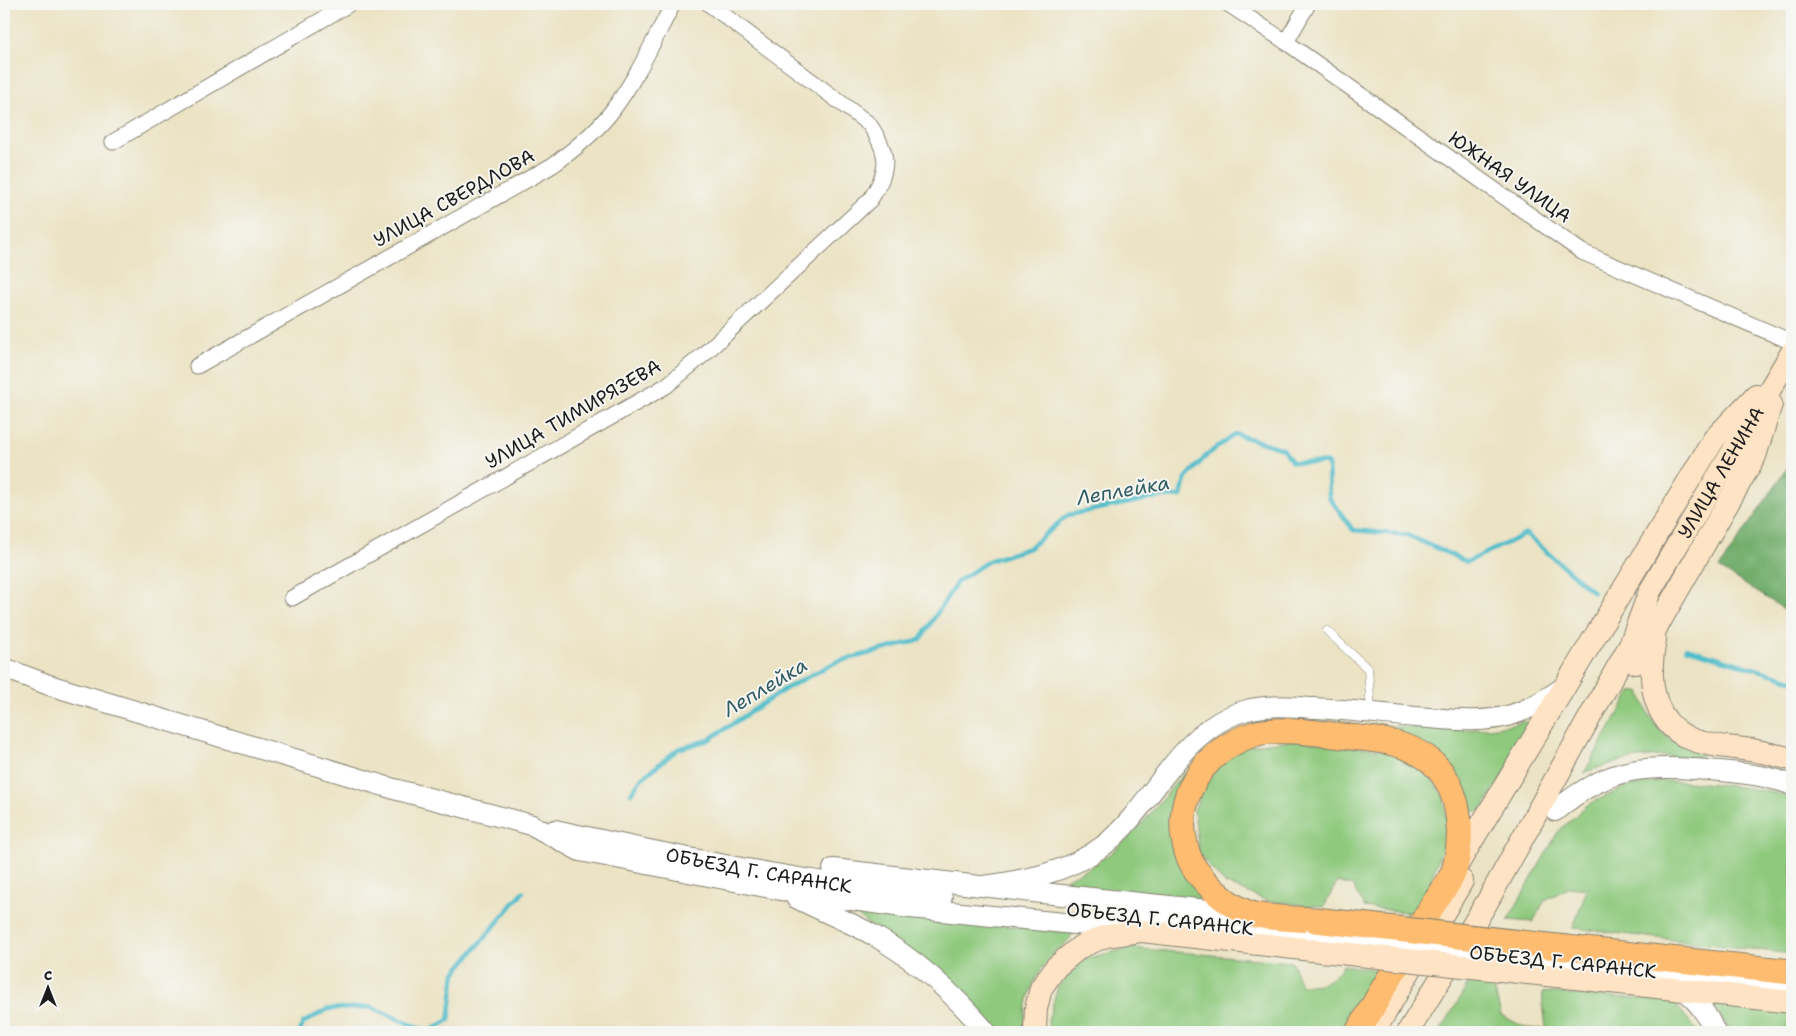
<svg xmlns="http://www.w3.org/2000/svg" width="1796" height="1036" viewBox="0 0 1796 1036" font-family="'Shantell Sans',sans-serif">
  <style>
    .green { fill: #8ec97d; stroke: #55724c }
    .forest { fill: #72ad6c; stroke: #476444 }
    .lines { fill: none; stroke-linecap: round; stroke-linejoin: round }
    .stream { stroke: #51bdcb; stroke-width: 4.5 }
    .service-casing { stroke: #848070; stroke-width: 9 }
    .minor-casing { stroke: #848070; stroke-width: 17 }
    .tertiary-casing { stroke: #848070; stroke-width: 22 }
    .secondary-casing { stroke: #848070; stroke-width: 24 }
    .primary-casing { stroke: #848070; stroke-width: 27 }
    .service { stroke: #fff; stroke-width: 8 }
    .minor { stroke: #fff; stroke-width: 15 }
    .tertiary { stroke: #fff; stroke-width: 20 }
    .secondary { stroke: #fee4c5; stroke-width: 22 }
    .primary { stroke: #fdbc6f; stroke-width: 25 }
    .tertiary-bridge-casing { stroke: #848070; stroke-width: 22; stroke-linecap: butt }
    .secondary-bridge-casing { stroke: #848070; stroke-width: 24; stroke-linecap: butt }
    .primary-bridge-casing { stroke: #848070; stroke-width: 27; stroke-linecap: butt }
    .tertiary-bridge { stroke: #fff; stroke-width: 20 }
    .secondary-bridge { stroke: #fee4c5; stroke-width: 22 }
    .primary-bridge { stroke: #fdbc6f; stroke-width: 25 }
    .labels { text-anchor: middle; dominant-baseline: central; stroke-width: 4; stroke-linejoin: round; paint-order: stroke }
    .street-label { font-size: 19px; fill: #1c1c1c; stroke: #f6f6f2 }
    .water-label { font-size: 20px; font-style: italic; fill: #315c62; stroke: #f6f6f2 }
  </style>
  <rect width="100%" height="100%" fill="#f6f6f2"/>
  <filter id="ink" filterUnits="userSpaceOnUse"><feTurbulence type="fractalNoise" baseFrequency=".02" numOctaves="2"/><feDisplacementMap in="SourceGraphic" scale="10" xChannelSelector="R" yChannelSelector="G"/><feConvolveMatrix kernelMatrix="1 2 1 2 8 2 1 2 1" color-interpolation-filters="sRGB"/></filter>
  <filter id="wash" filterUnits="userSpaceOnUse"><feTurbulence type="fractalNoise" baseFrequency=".0096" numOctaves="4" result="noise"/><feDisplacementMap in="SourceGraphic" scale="20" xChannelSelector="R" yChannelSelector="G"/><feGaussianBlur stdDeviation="1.12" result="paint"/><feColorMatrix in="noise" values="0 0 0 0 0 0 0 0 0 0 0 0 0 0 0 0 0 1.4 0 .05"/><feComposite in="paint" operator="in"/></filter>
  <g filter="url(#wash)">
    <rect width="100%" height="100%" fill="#ebe3c4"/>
    <g class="green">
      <path d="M1640,691C1651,728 1666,742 1703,754L1698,757C1651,755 1629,756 1584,773L1631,692Z"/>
      <path d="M1525,721L1532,728L1481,811H1471L1464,789L1452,768L1396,732L1372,724C1424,729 1474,735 1525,721Z"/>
      <polygon points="1293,740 1383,750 1424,765 1444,798 1448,833 1425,896 1412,913 1364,907 1353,886 1337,882 1324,907 1268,901 1224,883 1199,855 1194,810 1211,771 1244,746"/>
      <path d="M1186,770L1171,809L1173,843L1201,894L1196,901L1066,886L1067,878C1122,857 1149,814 1186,770Z"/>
      <path d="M1659,781C1704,782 1748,786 1792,797V954L1573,928L1587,889L1570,887L1545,900L1533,922L1508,920L1558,832L1587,805L1626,787Z"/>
      <path d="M860,910L1073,933C1068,944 1059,947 1052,955C1032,978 1024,1003 1025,1032H997L989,1021L858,916Z"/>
      <path d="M1131,948L1292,962L1301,985C1322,985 1330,984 1343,965L1384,971L1349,1032H1049L1048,1021L1058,986L1087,958Z"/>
      <polygon points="1470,981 1493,984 1501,1015 1526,1028 1546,1029 1542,992 1673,1001 1698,1032 1440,1032"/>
      <polygon points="1708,999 1792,1009 1792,1023 1780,1032 1728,1032 1727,1026"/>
    </g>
    <polygon class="forest" points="1792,461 1792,614 1719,568"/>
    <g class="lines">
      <g class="stream">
        <polyline points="1686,648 1792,680"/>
        <polyline points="631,793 641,779 678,749 708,740 785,689 836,662 920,640 957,582 988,561 1029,548 1068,515 1159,497 1181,496 1185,479 1208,454 1235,434 1283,449 1292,462 1328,463 1329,497 1353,530 1407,535 1467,562 1526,534 1593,592"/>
        <polyline points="300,1032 303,1023 328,1009 371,1007 428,1032 449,1020 455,973 523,892"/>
      </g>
    </g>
  </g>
  <g filter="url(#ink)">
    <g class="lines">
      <g class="service-casing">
        <polyline id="service" points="1327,631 1368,669 1371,711"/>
      </g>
      <g class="minor-casing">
        <g id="minor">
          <polyline points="1228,4 1286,42 1582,252 1792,342"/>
          <polyline points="1286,42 1308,4"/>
          <polyline points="113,142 349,4"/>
          <path d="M197,366L553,165C575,149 596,132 612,111C637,78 654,40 673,4"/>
          <path d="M292,598L666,386L703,355L870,200C890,170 890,154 869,124L709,4"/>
        </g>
      </g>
      <g class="tertiary-casing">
        <g id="tertiary">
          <polyline points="4,668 49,685 394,789 532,825 580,851 781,890 910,908 1126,929"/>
          <path d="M1555,811C1613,763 1648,765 1720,771C1743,773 1771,776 1792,785"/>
          <path id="s1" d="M555,830C682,858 812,884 942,897"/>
          <polyline points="833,869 1033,892 1247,914"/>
          <path d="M983,886C1026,880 1067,873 1103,846C1155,805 1178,729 1247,710C1268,704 1293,707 1315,708C1349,710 1382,714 1416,717C1447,719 1481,724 1511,715C1531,709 1547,699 1564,687"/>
          <path d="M796,898C821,911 848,921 873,935C917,960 954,994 986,1032"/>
          <polyline points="1105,914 1315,935"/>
          <polyline points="1566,962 1792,986"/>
          <path d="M1686,991C1699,1004 1708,1015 1715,1032"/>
        </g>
      </g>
      <g class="secondary-casing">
        <g id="secondary">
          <path d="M1655,640C1648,676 1650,722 1691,739C1713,748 1739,747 1762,752C1772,754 1782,757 1792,759"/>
          <polyline points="1636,663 1755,456 1771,404"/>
          <polyline points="1456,867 1714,439 1756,395"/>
          <polyline points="1566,977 1792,1002"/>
          <polyline points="1035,1032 1036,1009 1041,988 1056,967 1080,947 1106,936 1141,931 1312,950"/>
          <polyline points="1374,1032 1462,881"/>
          <path id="s2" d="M1408,1032L1487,902L1630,645L1650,591L1792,352"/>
        </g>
      </g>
      <g class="primary-casing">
        <g id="primary">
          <path d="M1315,920C1300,919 1260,918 1248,913C1225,904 1194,876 1187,852C1171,799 1202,751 1254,734C1277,727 1318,733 1342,736C1368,739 1396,740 1419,753C1459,775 1465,827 1455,867C1452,881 1438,896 1431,908C1406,949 1382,991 1358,1032"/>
          <polyline points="1566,948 1792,972"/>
        </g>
      </g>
      <use href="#service" class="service"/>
      <use href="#minor" class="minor"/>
      <use href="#tertiary" class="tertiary"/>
      <use href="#secondary" class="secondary"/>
      <use href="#primary" class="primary"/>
      <g class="tertiary-bridge-casing">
        <polyline id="tertiary-bridge" points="1315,935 1566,962"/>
      </g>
      <g class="secondary-bridge-casing">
        <polyline id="secondary-bridge" points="1312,950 1566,977"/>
      </g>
      <g class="primary-bridge-casing">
        <polyline id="primary-bridge" points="1315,920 1566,948"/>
      </g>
      <use href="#tertiary-bridge" class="tertiary-bridge"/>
      <use href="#secondary-bridge" class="secondary-bridge"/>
      <use href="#primary-bridge" class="primary-bridge"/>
    </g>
  </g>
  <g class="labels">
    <g class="street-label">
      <text transform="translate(1510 177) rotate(35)">ЮЖНАЯ УЛИЦА</text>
      <text transform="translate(454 198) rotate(-29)">УЛИЦА СВЕРДЛОВА</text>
      <text transform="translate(573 414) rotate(-30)">УЛИЦА ТИМИРЯЗЕВА</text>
      <text stroke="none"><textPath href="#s2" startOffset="642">УЛИЦА ЛЕНИНА</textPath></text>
      <text stroke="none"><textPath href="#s1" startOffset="208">ОБЪЕЗД Г. САРАНСК</textPath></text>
      <text transform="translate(1160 919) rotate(6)">ОБЪЕЗД Г. САРАНСК</text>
      <text transform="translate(1563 962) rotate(6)">ОБЪЕЗД Г. САРАНСК</text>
    </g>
    <g class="water-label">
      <text transform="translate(1123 490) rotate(-10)">Леплейка</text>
      <text transform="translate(765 687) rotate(-31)">Леплейка</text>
    </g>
  </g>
  <rect width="1796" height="1036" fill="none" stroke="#f6f6f2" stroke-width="20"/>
  <g transform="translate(48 988)" stroke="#f6f6f2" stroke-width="4" paint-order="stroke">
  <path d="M0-4L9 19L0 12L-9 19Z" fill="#1c1c1c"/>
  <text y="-8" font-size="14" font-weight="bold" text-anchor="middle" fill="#1c1c1c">С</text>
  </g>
</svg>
